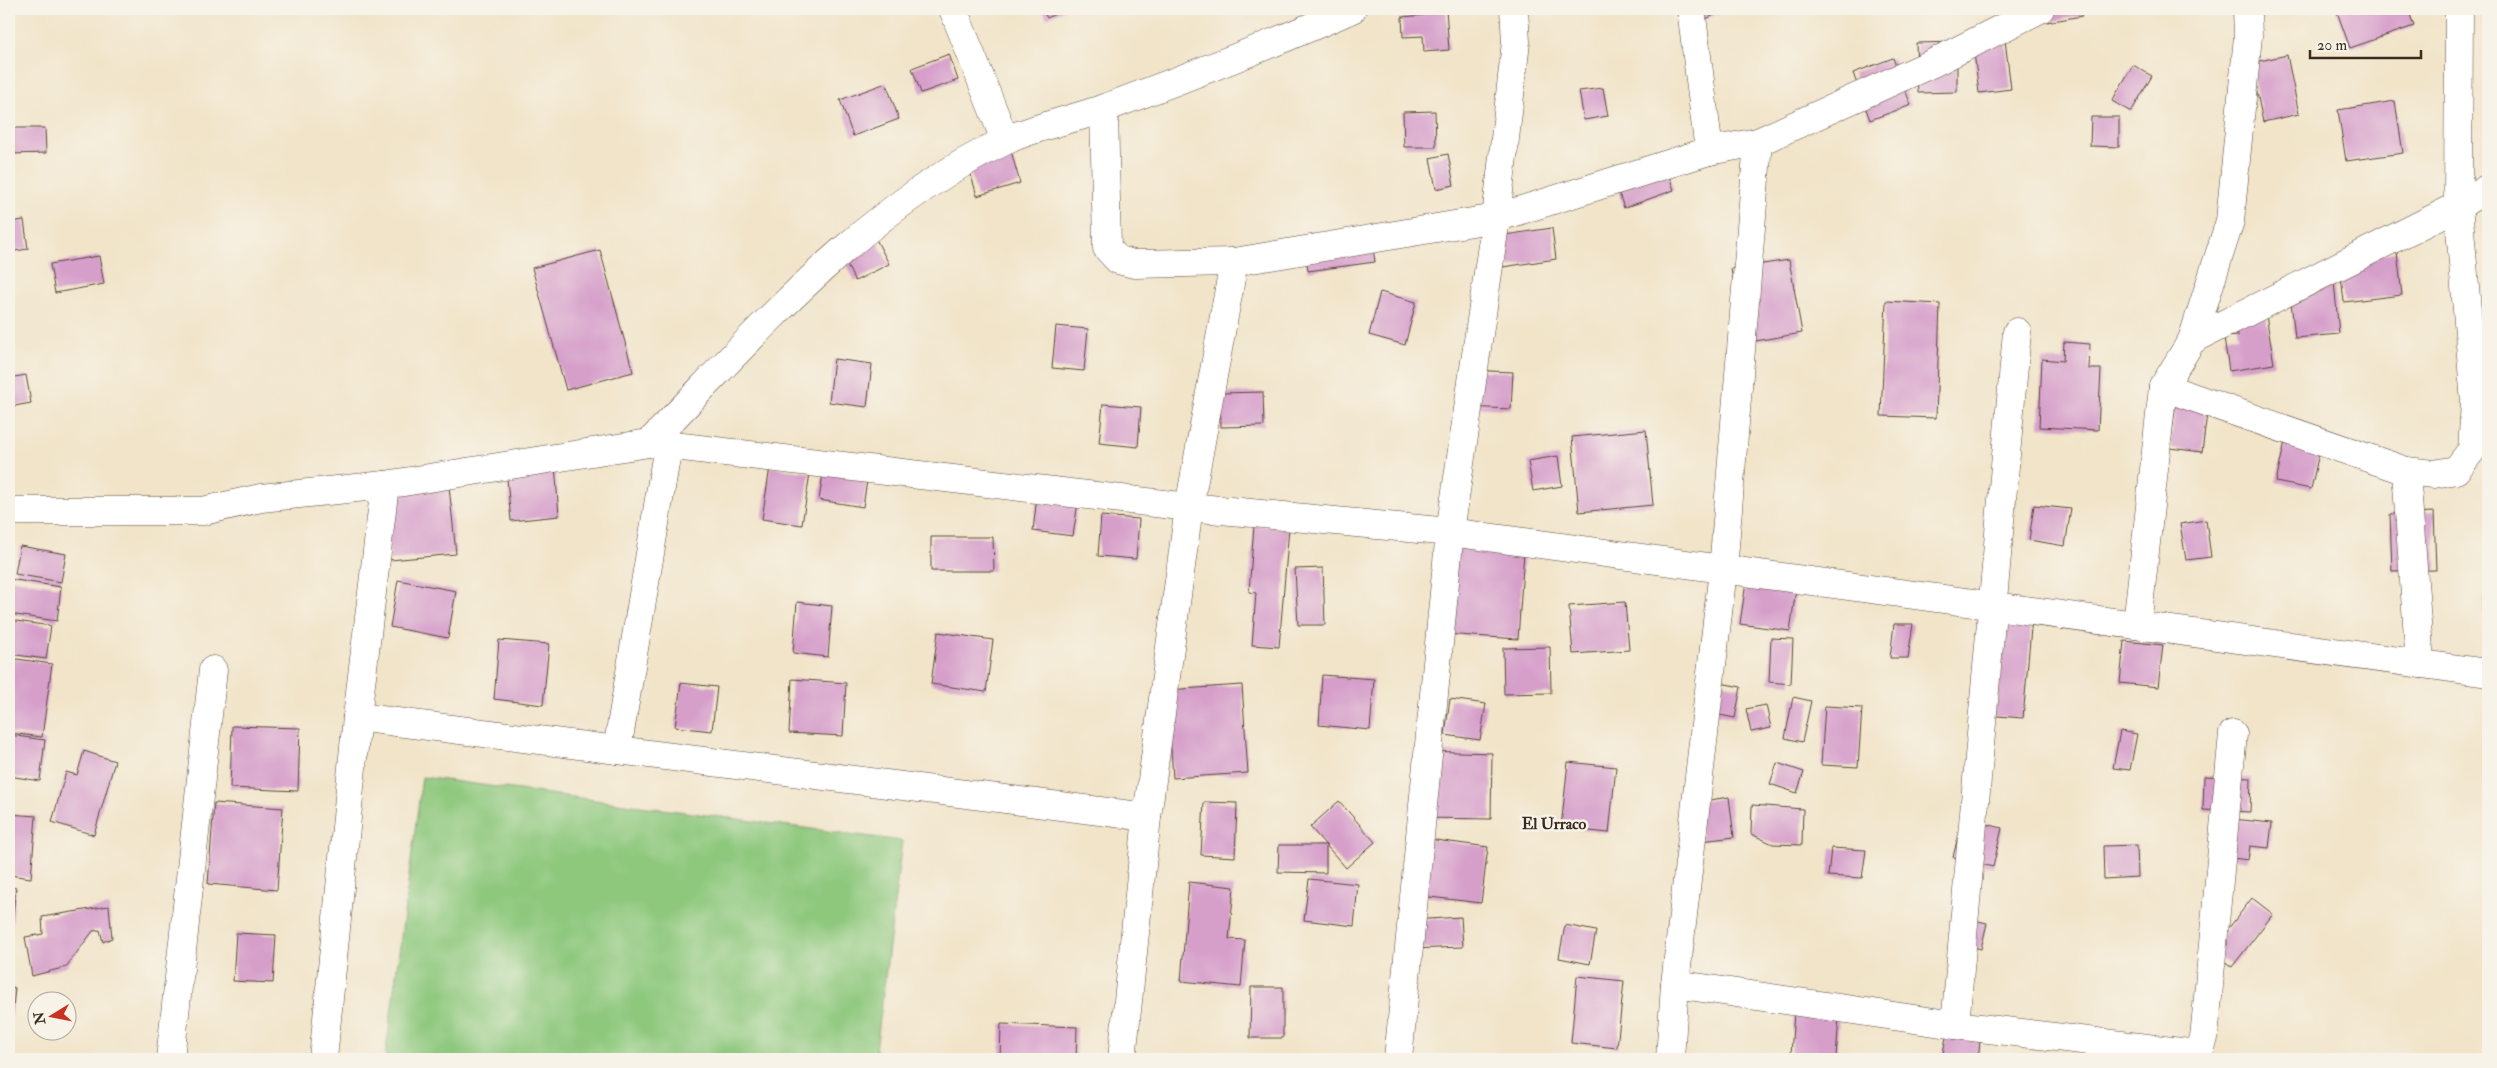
<svg xmlns="http://www.w3.org/2000/svg" width="2497" height="1068" viewBox="0 0 2497 1068" font-family="'IM FELL Double Pica',serif">
  <style>
    .green { fill: #8dc87d; stroke: #64794e }
    .building { fill: #d69fca }
    .lines { fill: none; stroke-linecap: round; stroke-linejoin: round }
    .street-casing { stroke: #564638; stroke-width: 29 }
    .street { stroke: #fff; stroke-width: 28 }
    .labels { text-anchor: middle; dominant-baseline: central; stroke-width: 5; stroke-linejoin: round; paint-order: stroke }
    .neighbourhood-label { font-size: 16px; font-weight: bold; fill: #3b2a1e; stroke: #f7f3e8 }
  </style>
  <rect width="100%" height="100%" fill="#f7f3e8"/>
  <filter id="ink" filterUnits="userSpaceOnUse"><feTurbulence type="fractalNoise" baseFrequency=".02" numOctaves="2"/><feDisplacementMap in="SourceGraphic" scale="10" xChannelSelector="R" yChannelSelector="G"/><feConvolveMatrix kernelMatrix="1 2 1 2 8 2 1 2 1" color-interpolation-filters="sRGB"/></filter>
  <filter id="wash" filterUnits="userSpaceOnUse"><feTurbulence type="fractalNoise" baseFrequency=".0096" numOctaves="4" result="noise"/><feDisplacementMap in="SourceGraphic" scale="20" xChannelSelector="R" yChannelSelector="G"/><feGaussianBlur stdDeviation="1.12" result="paint"/><feColorMatrix in="noise" values="0 0 0 0 0 0 0 0 0 0 0 0 0 0 0 0 0 1.4 0 .05"/><feComposite in="paint" operator="in"/></filter>
  <g filter="url(#wash)">
    <rect width="100%" height="100%" fill="#f1e4c9"/>
    <polygon class="green" points="422,777 902,841 875,1059 385,1059"/>
    <g id="blocks">
      <g class="building">
        <polygon points="1042,9 1065,9 1047,18"/>
        <polygon points="1426,9 1446,9 1449,50 1424,52 1423,36 1403,37 1402,17 1426,15"/>
        <polygon points="1696,9 1726,9 1702,21"/>
        <polygon points="2045,9 2080,9 2082,16 2047,22"/>
        <polygon points="2336,9 2408,9 2414,26 2350,48"/>
        <polygon points="2005,40 2011,89 1979,93 1973,44"/>
        <polygon points="1957,42 1957,92 1918,93 1916,43"/>
        <polygon points="949,54 958,80 921,93 912,68"/>
        <polygon points="2287,55 2299,114 2263,122 2251,63"/>
        <polygon points="1893,58 1911,105 1870,120 1853,73"/>
        <polygon points="2133,65 2152,76 2131,112 2112,101"/>
        <polygon points="886,83 899,119 853,136 840,100"/>
        <polygon points="1603,88 1608,116 1584,120 1579,91"/>
        <polygon points="2395,101 2403,153 2346,161 2338,110"/>
        <polygon points="1435,111 1436,147 1404,147 1403,112"/>
        <polygon points="2091,117 2119,117 2119,147 2090,146"/>
        <polygon points="9,128 45,128 46,153 9,154"/>
        <polygon points="1009,144 1020,183 977,196 966,157"/>
        <polygon points="1448,154 1454,185 1436,189 1430,158"/>
        <polygon points="1663,159 1674,190 1624,208 1613,177"/>
        <polygon points="24,220 28,249 9,252 9,222"/>
        <polygon points="867,222 889,264 855,281 834,240"/>
        <polygon points="1552,228 1556,259 1496,268 1491,237"/>
        <polygon points="1371,234 1375,262 1308,271 1304,243"/>
        <polygon points="600,250 633,372 566,390 532,268"/>
        <polygon points="2397,252 2402,295 2344,302 2339,259"/>
        <polygon points="99,256 104,284 55,293 50,264"/>
        <polygon points="1789,260 1802,333 1744,343 1731,269"/>
        <polygon points="2333,271 2339,334 2295,338 2290,292"/>
        <polygon points="1380,292 1416,302 1405,345 1369,335"/>
        <polygon points="1886,301 1940,304 1936,418 1881,416"/>
        <polygon points="2265,309 2274,364 2229,371 2224,337 2238,336 2235,313"/>
        <polygon points="1056,326 1088,329 1084,371 1052,368"/>
        <polygon points="2064,342 2090,344 2089,369 2101,369 2098,430 2039,427 2042,359 2063,361"/>
        <polygon points="834,359 872,364 867,407 829,402"/>
        <polygon points="1467,370 1513,372 1511,409 1466,407"/>
        <polygon points="26,375 31,403 9,407 9,378"/>
        <polygon points="1263,392 1264,426 1221,427 1220,393"/>
        <polygon points="2176,401 2208,406 2202,452 2170,448"/>
        <polygon points="1103,404 1141,407 1138,447 1099,443"/>
        <polygon points="1646,430 1653,505 1579,512 1572,437"/>
        <polygon points="2285,441 2320,449 2311,489 2276,482"/>
        <polygon points="554,452 559,516 511,521 505,457"/>
        <polygon points="1558,456 1562,486 1533,491 1528,461"/>
        <polygon points="825,460 869,467 863,507 819,500"/>
        <polygon points="770,467 810,473 802,525 762,519"/>
        <polygon points="448,476 456,554 390,560 383,482"/>
        <polygon points="1037,496 1078,502 1073,536 1033,531"/>
        <polygon points="2034,505 2071,509 2065,546 2029,540"/>
        <polygon points="2434,512 2436,570 2392,571 2390,514"/>
        <polygon points="1101,516 1139,519 1136,559 1098,556"/>
        <polygon points="2206,520 2211,557 2186,560 2180,524"/>
        <polygon points="1254,525 1289,528 1279,647 1252,645 1256,593 1249,592"/>
        <polygon points="931,537 993,537 994,571 931,571"/>
        <polygon points="20,546 66,554 61,582 15,574"/>
        <polygon points="1451,546 1524,552 1518,639 1444,634"/>
        <polygon points="1323,568 1325,625 1298,625 1295,569"/>
        <polygon points="2487,573 2488,573 2488,613 2483,613"/>
        <polygon points="1747,575 1797,582 1790,631 1740,624"/>
        <polygon points="9,579 61,587 57,621 9,614"/>
        <polygon points="398,580 456,591 448,638 390,627"/>
        <polygon points="797,602 832,606 828,657 793,653"/>
        <polygon points="1625,602 1629,650 1573,654 1569,606"/>
        <polygon points="1980,612 2032,617 2023,718 1971,714"/>
        <polygon points="9,620 51,626 46,659 9,654"/>
        <polygon points="1894,624 1913,624 1908,658 1890,658"/>
        <polygon points="938,632 993,640 986,692 931,684"/>
        <polygon points="1771,638 1793,639 1791,684 1769,682"/>
        <polygon points="499,640 549,644 543,705 494,699"/>
        <polygon points="2124,641 2163,645 2158,687 2120,683"/>
        <polygon points="1550,647 1551,693 1504,694 1503,648"/>
        <polygon points="10,658 52,664 42,737 9,733"/>
        <polygon points="1322,675 1374,679 1370,730 1319,725"/>
        <polygon points="792,679 846,683 843,736 789,733"/>
        <polygon points="1710,681 1741,687 1735,718 1704,712"/>
        <polygon points="681,683 717,687 712,731 675,727"/>
        <polygon points="1242,685 1248,773 1173,778 1167,690"/>
        <polygon points="1793,697 1811,701 1802,742 1785,738"/>
        <polygon points="1450,699 1486,704 1480,740 1445,735"/>
        <polygon points="1766,705 1771,728 1751,732 1746,709"/>
        <polygon points="1825,706 1862,708 1858,767 1821,765"/>
        <polygon points="232,726 300,728 298,791 230,788"/>
        <polygon points="2120,731 2137,734 2130,770 2113,768"/>
        <polygon points="9,735 45,740 40,781 9,776"/>
        <polygon points="84,751 115,761 94,835 52,822 66,772 77,775"/>
        <polygon points="1424,751 1492,753 1491,819 1423,818"/>
        <polygon points="1568,762 1616,767 1609,833 1561,828"/>
        <polygon points="1777,763 1804,772 1797,793 1770,784"/>
        <polygon points="2204,776 2251,778 2250,812 2203,810"/>
        <polygon points="1729,797 1734,837 1702,841 1697,802"/>
        <polygon points="1339,801 1375,842 1346,868 1310,827"/>
        <polygon points="1204,802 1237,803 1235,857 1201,855"/>
        <polygon points="214,803 283,808 277,890 208,884"/>
        <polygon points="1752,805 1803,809 1802,845 1773,844 1751,834"/>
        <polygon points="9,814 36,816 31,878 9,875"/>
        <polygon points="2213,817 2272,823 2269,848 2250,846 2248,860 2225,857"/>
        <polygon points="1982,823 2002,828 1993,867 1953,857 1960,828"/>
        <polygon points="1428,839 1488,847 1481,903 1421,896"/>
        <polygon points="1279,845 1326,845 1326,873 1278,872"/>
        <polygon points="2137,845 2138,877 2104,879 2103,846"/>
        <polygon points="1831,848 1866,850 1862,878 1828,876"/>
        <polygon points="1309,879 1358,884 1354,926 1304,920"/>
        <polygon points="1189,882 1234,887 1229,939 1245,940 1241,987 1181,981"/>
        <polygon points="9,887 16,888 10,940 9,940"/>
        <polygon points="2252,898 2273,914 2232,967 2211,951"/>
        <polygon points="109,906 112,938 103,942 100,930 93,931 66,967 32,976 25,937 43,934 42,917"/>
        <polygon points="1461,917 1463,947 1412,949 1411,920"/>
        <polygon points="1965,918 1987,923 1981,949 1959,943"/>
        <polygon points="1565,925 1596,931 1590,964 1559,958"/>
        <polygon points="236,933 276,935 273,983 233,981"/>
        <polygon points="1577,976 1624,981 1617,1048 1571,1043"/>
        <polygon points="9,987 15,988 12,1017 9,1017"/>
        <polygon points="1251,987 1283,987 1283,1038 1250,1038"/>
        <polygon points="1794,1012 1839,1016 1836,1058 1791,1054"/>
        <polygon points="1001,1024 1077,1027 1076,1059 1000,1059"/>
        <polygon points="1946,1037 1980,1042 1978,1059 1942,1059"/>
      </g>
    </g>
  </g>
  <g filter="url(#ink)">
    <use href="#blocks" fill-opacity="0" stroke="#564638" stroke-width="1"/>
    <g class="lines">
      <g class="street-casing">
        <g id="street">
          <polyline points="953,9 1005,140"/>
          <polyline points="1691,9 1709,151"/>
          <polyline points="1104,108 1107,248 1118,260 1134,264 1234,262"/>
          <polyline points="2192,340 2458,206 2488,188"/>
          <polyline points="2163,387 2406,471 2434,474 2456,470 2472,450 2475,402 2458,206 2459,9"/>
          <path d="M649,443C757,333 863,208 1005,141C1036,126 1072,120 1105,108C1188,77 1272,45 1352,9"/>
          <polyline points="2406,471 2420,664"/>
          <polyline points="9,511 203,511 261,498 385,485 649,443 1189,507 1450,532 2488,673"/>
          <polyline points="2137,625 2163,387 2192,340 2230,221 2248,36 2247,9"/>
          <polyline points="357,717 1147,817"/>
          <polyline points="617,750 668,446"/>
          <polyline points="1675,984 1955,1025 2189,1053 2200,1050 2204,1038 2233,734"/>
          <polyline points="1955,1025 2017,332"/>
          <polyline points="170,1059 213,670"/>
          <polyline points="323,1059 357,717 385,485"/>
          <polyline points="1122,1059 1147,817 1189,507 1234,262 1496,218 1709,151 1758,142 1933,63 2040,9"/>
          <polyline points="1398,1059 1450,532 1496,218 1516,42 1514,9"/>
          <polyline points="1670,1059 1675,984 1723,570 1758,142"/>
        </g>
      </g>
      <use href="#street" class="street"/>
    </g>
  </g>
  <g class="labels">
    <g class="neighbourhood-label">
      <text x="1554" y="824">El Urraco</text>
    </g>
  </g>
  <rect width="2497" height="1068" fill="none" stroke="#f7f3e8" stroke-width="30"/>
  <g transform="translate(52 1016) rotate(260)"><circle r="24" fill="#f7f3e8" stroke="#aca397"/>
  <path d="M0-4L9 19L0 12L-9 19Z" fill="#c8321e"/>
  <text y="-8" font-size="14" font-weight="bold" text-anchor="middle" fill="#3b2a1e">N</text>
  </g>
  <path d="M2310 50v8h111v-8" fill="none" stroke="#3b2a1e" stroke-width="2.5"/>
  <text x="2317" y="50" font-size="15" fill="#3b2a1e" stroke="#f7f3e8" stroke-width="4" paint-order="stroke">20 m</text>
</svg>
